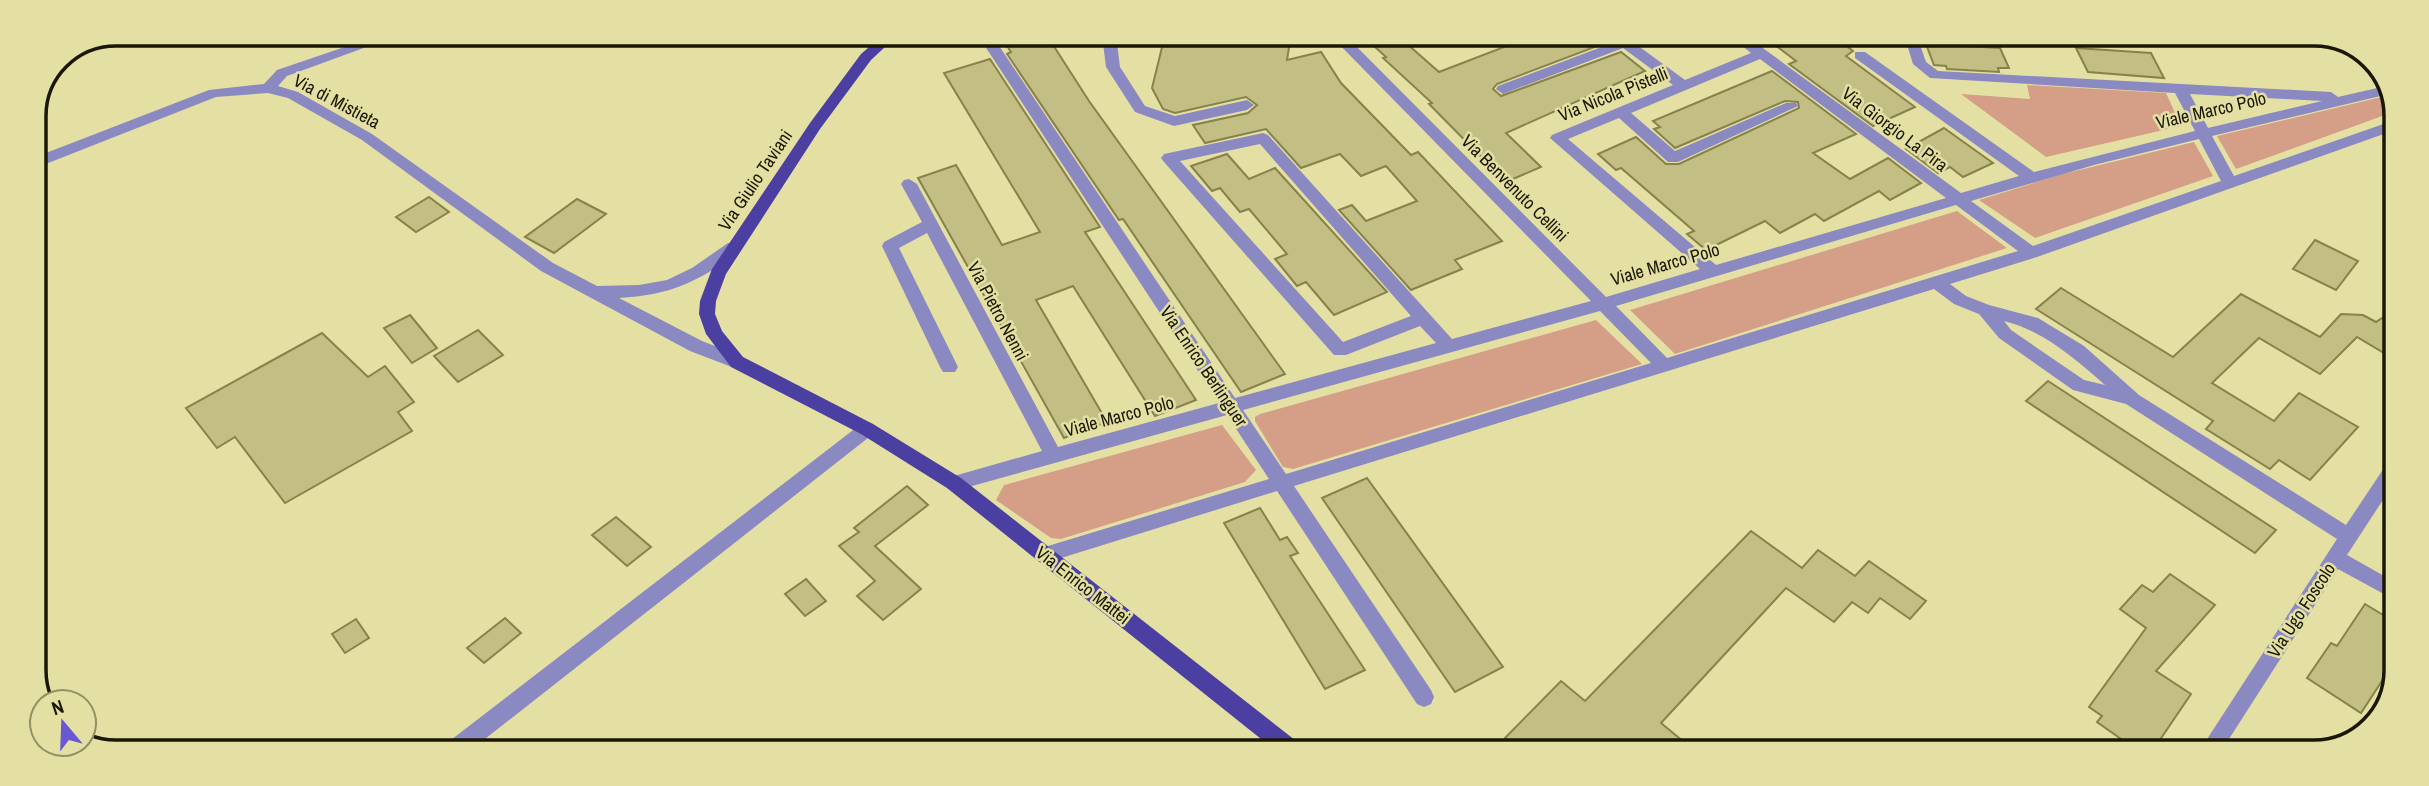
<svg xmlns="http://www.w3.org/2000/svg" width="2429" height="786" viewBox="0 0 2429 786" font-family="'Archivo Narrow',sans-serif">
  <style>
    .green { fill: #d59e86 }
    .building { fill: #c3be84; stroke: #868249; stroke-width: 2 }
    .lines { fill: none; stroke-linecap: round; stroke-linejoin: round }
    .minor { fill: #8a89c1; fill-rule: evenodd }
    .major { fill: #4c3fa2; fill-rule: evenodd }
    .labels { text-anchor: middle; dominant-baseline: central; stroke-width: 5; stroke-linejoin: round; paint-order: stroke }
    .street-label { font-size: 18px; fill: #1a1802; stroke: #e4e0a4 }
    .rim { fill: none; stroke: #1a1802; stroke-width: 3.5 }
  </style>
  <rect width="100%" height="100%" fill="#e4e0a4"/>
  <g class="green">
    <polygon points="2027,85 2166,93 2181,126 2046,157 1961,94 2030,99"/>
    <polygon points="2390,95 2396,111 2236,169 2217,136"/>
    <polygon points="2194,142 2213,176 2035,238 1979,200 2063,174"/>
    <polygon points="1957,211 2007,248 1675,354 1630,310"/>
    <polygon points="1596,320 1642,364 1293,469 1283,467 1255,421 1255,417 1260,414"/>
    <polygon points="1222,425 1256,470 1245,482 1061,539 1051,538 996,500 1004,485"/>
  </g>
  <g class="building">
    <polygon points="999,34 1046,34 1089,101 1285,374 1241,392 1123,219 1119,220 1007,54 1011,52"/>
    <polygon points="1165,35 1291,35 1287,60 1321,52 1341,83 1411,155 1418,152 1502,241 1455,260 1462,269 1411,290 1339,210 1352,205 1366,221 1417,201 1386,166 1361,176 1340,154 1301,168 1266,129 1205,143 1193,125 1248,113 1257,105 1246,97 1175,113 1163,109 1152,88"/>
    <polygon points="1362,35 1397,35 1439,72 1535,35 1600,35 1608,42 1497,84 1493,89 1501,96 1621,52 1645,71 1506,133 1541,167 1506,182 1429,104 1432,103 1383,58 1386,57"/>
    <polygon points="1762,35 1832,35 1853,51 1846,56 1915,107 1873,126 1789,64 1796,61"/>
    <polygon points="1926,44 2000,48 2009,68 1998,68 1999,72 1947,69 1946,66 1934,65"/>
    <polygon points="2076,48 2151,53 2164,78 2088,72"/>
    <polygon points="990,59 1100,227 1085,232 1196,400 1155,416 1073,286 1036,300 1107,422 1064,438 918,178 956,165 1002,245 1040,232 944,73"/>
    <polygon points="1772,71 1856,134 1813,153 1850,179 1888,158 1921,183 1890,200 1879,191 1824,221 1815,214 1780,233 1765,221 1706,250 1687,234 1694,231 1621,168 1616,170 1598,154 1636,137 1666,164 1679,164 1799,108 1798,102 1785,101 1675,148 1654,129 1660,127 1653,121"/>
    <polygon points="1944,128 1993,163 1963,177 1950,167 1938,173 1906,149"/>
    <polygon points="1227,154 1249,179 1275,168 1387,292 1334,315 1306,282 1297,286 1275,259 1287,254 1249,209 1240,212 1220,188 1212,191 1191,166"/>
    <polygon points="429,197 449,212 416,232 396,217"/>
    <polygon points="577,199 606,214 554,253 525,237"/>
    <polygon points="2315,240 2358,261 2336,290 2293,269"/>
    <polygon points="2061,288 2173,357 2241,294 2320,337 2341,314 2363,315 2376,322 2382,318 2395,325 2394,359 2357,337 2320,374 2259,338 2212,383 2274,421 2299,393 2358,427 2310,480 2279,460 2270,469 2206,429 2213,421 2036,309"/>
    <polygon points="410,315 437,348 412,363 384,328"/>
    <polygon points="478,330 503,355 458,382 434,356"/>
    <polygon points="322,333 368,377 385,366 414,402 398,412 412,431 285,503 235,437 217,448 186,408"/>
    <polygon points="2048,381 2276,530 2255,553 2026,401"/>
    <polygon points="1367,478 1503,667 1455,692 1322,498"/>
    <polygon points="907,486 928,505 875,546 921,589 883,620 857,596 875,581 839,546 859,532 854,528"/>
    <polygon points="1260,508 1280,540 1287,537 1298,553 1290,556 1365,670 1325,689 1224,523"/>
    <polygon points="616,517 651,547 627,566 592,535"/>
    <polygon points="1751,531 1802,568 1818,550 1855,576 1869,561 1926,601 1910,619 1880,598 1868,613 1852,602 1834,622 1786,588 1661,723 1696,752 1521,752 1505,738 1561,681 1585,701"/>
    <polygon points="2170,574 2215,605 2156,671 2191,694 2151,753 2141,753 2097,722 2102,716 2089,707 2146,628 2120,609 2142,585 2153,592"/>
    <polygon points="806,579 826,601 805,616 785,594"/>
    <polygon points="2365,604 2393,621 2393,664 2361,713 2307,678 2331,643 2337,646"/>
    <polygon points="505,618 521,633 484,663 467,648"/>
    <polygon points="356,619 369,638 345,653 332,634"/>
  </g>
  <g class="lines">
    <g class="minor">
      <path d="M383,34H402L287,76L278,86L298,92L372,134L553,263L597,286L639,285L667,280L692,268L728,243H740L742,247L740,251C698,282 671,295 619,298L702,341L743,357L746,362L743,367L737,369L690,351L541,271L362,140L288,98L268,93L216,97L33,169V158L209,90L264,84L277,70Z"/>
      <path d="M977,34H991L1235,398L1436,343L1420,326L1346,355H1334L1164,162L1161,158L1164,154L1263,133L1268,135L1452,339L1591,301L1330,35H1345L1606,297L1700,269L1550,138L1552,135L1673,85L1623,48L1508,92L1503,94L1496,89L1498,86L1620,40H1630L1685,80L1751,53L1729,35H1745L1961,193L2019,176L1855,58V52H1865L2034,172L2195,131L2175,93L1930,78L1913,64L1905,38L1907,36H1917L1926,62L1938,71L2331,92L2338,97L2386,86L2389,94L2212,136L2234,176L2395,120V130L2037,257L1950,284L1966,296L1989,305L2038,318L2084,346L2139,395L2346,525L2388,462L2394,460V483L2347,555L2393,581V599L2338,569L2220,753H2198L2337,539L2126,404L2073,390L1999,338L1979,314L1954,304L1934,289L1294,486L1431,690L1434,697L1431,704L1424,707L1417,704L1277,491L1045,563L1038,561L1035,555L1038,549L1269,479L1227,415L954,491L947,488L945,483L947,478L1042,451L927,233L899,248L958,367L955,372H943L940,367L882,246L884,242L922,222L901,184L904,180L909,179L917,184L1058,447L1219,403ZM1760,59L1946,198L1716,265L1568,139L1619,118L1668,162H1678L1798,106L1796,103H1786L1675,151L1631,113ZM2190,94L2322,101L2208,128ZM2199,139L2221,181L2033,246L1971,201L2094,165ZM1260,144L1411,316L1343,342L1180,161ZM1956,205L2018,251L1667,358L1616,306ZM1600,311L1651,363L1286,474L1243,410ZM2004,321C2044,331 2074,358 2105,385L2084,380L2011,330Z"/>
      <polygon points="1102,35 1116,35 1120,67 1145,106 1175,116 1247,100 1254,105 1247,110 1174,126 1135,112 1106,67"/>
      <polygon points="867,422 873,424 876,429 873,434 471,750 444,750 447,743 861,424"/>
    </g>
    <polygon class="major" points="884,34 899,34 871,60 820,129 726,274 716,301 715,314 722,331 743,357 873,424 961,478 1300,744 1302,751 1276,751 947,488 861,434 731,367 706,334 699,314 700,301 712,269 810,123 861,54"/>
  </g>
  <g class="labels">
    <g class="street-label">
      <text transform="translate(1613 94) rotate(-22)">Via Nicola Pistelli</text>
      <text transform="translate(337 101) rotate(28)">Via di Mistieta</text>
      <text transform="translate(2211 110) rotate(-13)">Viale Marco Polo</text>
      <text transform="translate(1895 129) rotate(37)">Via Giorgio La Pira</text>
      <text transform="translate(755 180) rotate(-56)">Via Giulio Taviani</text>
      <text transform="translate(1515 188) rotate(45)">Via Benvenuto Cellini</text>
      <text transform="translate(1665 264) rotate(-16)">Viale Marco Polo</text>
      <text transform="translate(998 311) rotate(62)">Via Pietro Nenni</text>
      <text transform="translate(1204 366) rotate(56)">Via Enrico Berlinguer</text>
      <text transform="translate(1119 416) rotate(-15)">Viale Marco Polo</text>
      <text transform="translate(1083 585) rotate(38)">Via Enrico Mattei</text>
      <text transform="translate(2301 610) rotate(-57)">Via Ugo Foscolo</text>
    </g>
  </g>
  <path d="M0 0H2429V786H0ZM116 46H2314A70 70 0 0 1 2384 116V670A70 70 0 0 1 2314 740H116A70 70 0 0 1 46 670V116A70 70 0 0 1 116 46Z" fill="#e4e0a4" fill-rule="evenodd"/>
  <path class="rim" d="M116 46H2314A70 70 0 0 1 2384 116V670A70 70 0 0 1 2314 740H116A70 70 0 0 1 46 670V116A70 70 0 0 1 116 46Z"/>
  <g transform="translate(63 723) rotate(341)"><circle r="33" fill="#e4e0a4" stroke="#939063" stroke-width="2"/>
  <path d="M0-5L12 26L0 18L-12 26Z" fill="#6859d2"/>
  <text y="-10" font-size="19" font-weight="bold" text-anchor="middle" fill="#1a1802">N</text>
  </g>
</svg>
